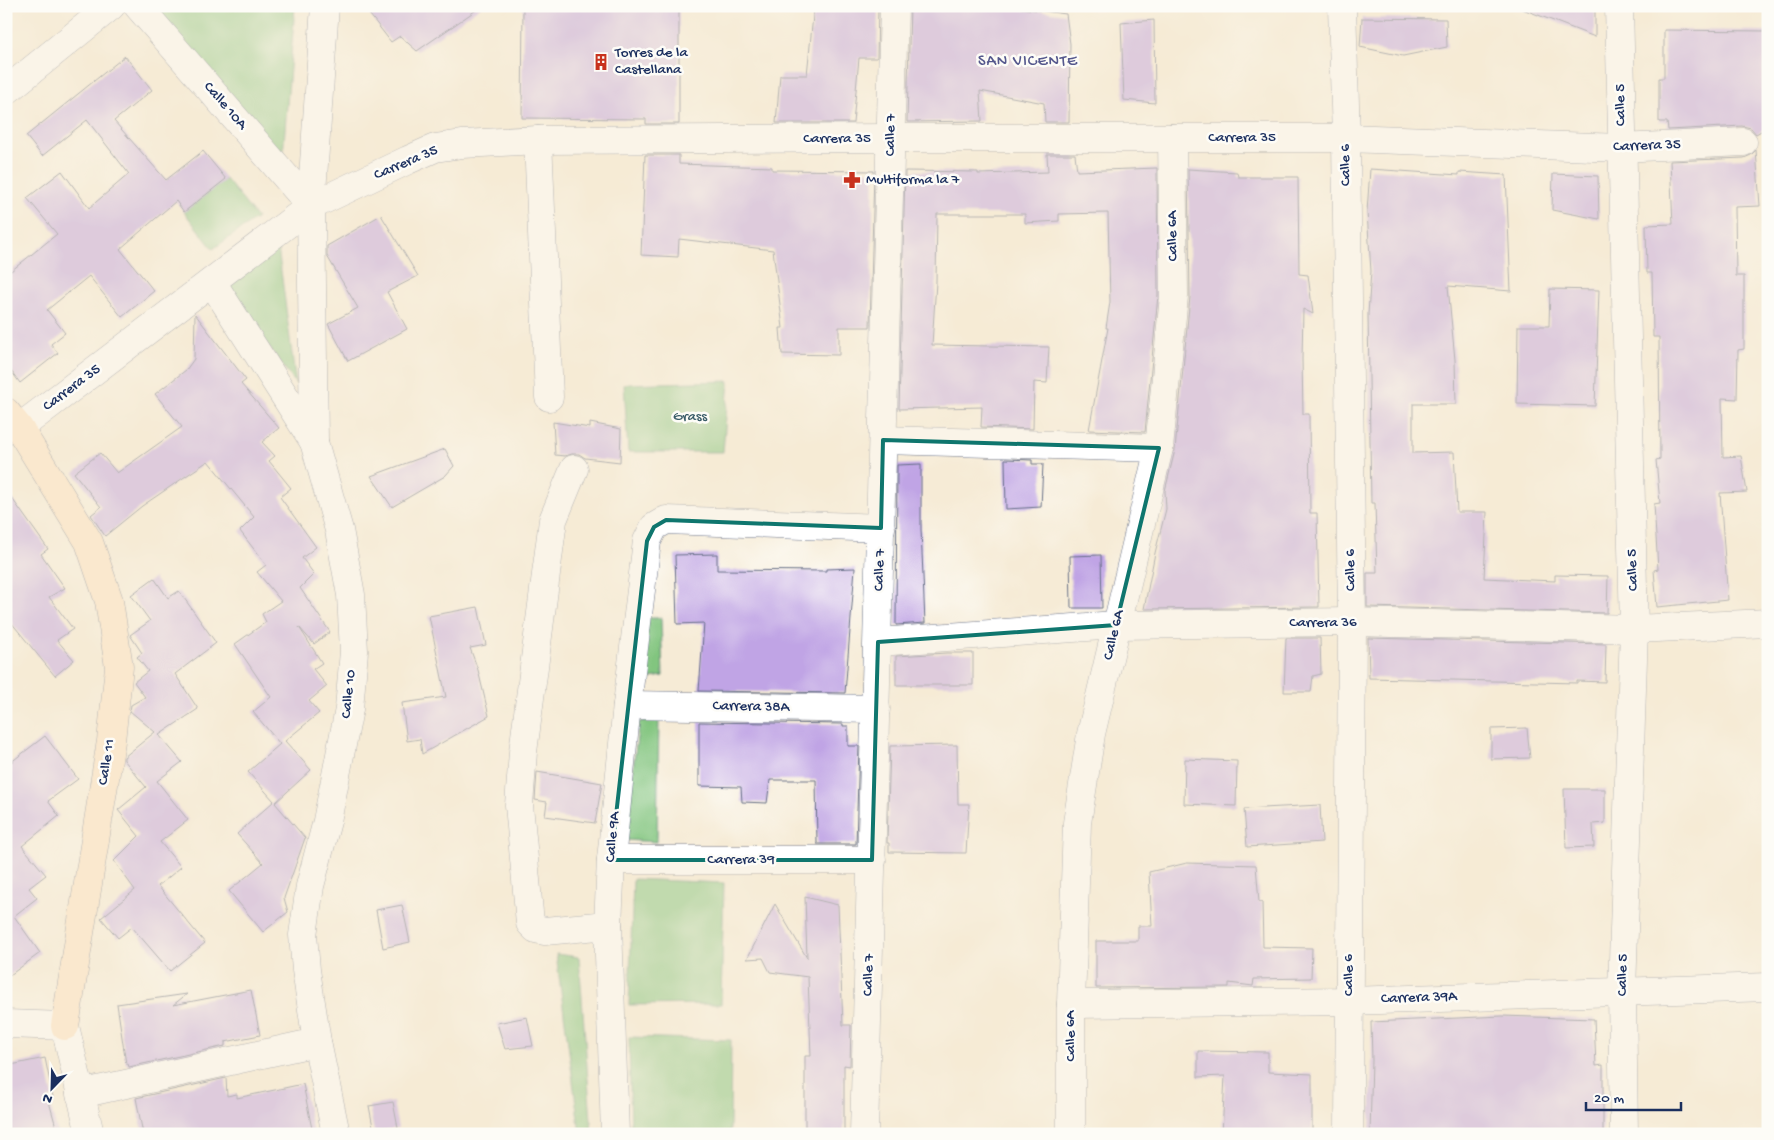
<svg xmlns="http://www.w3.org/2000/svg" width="1774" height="1140" viewBox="0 0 1774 1140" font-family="'Gochi Hand',sans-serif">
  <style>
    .green { fill: #82c57f; stroke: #4e7a6e }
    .building { fill: #c0a4e5 }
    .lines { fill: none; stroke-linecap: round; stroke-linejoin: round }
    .street-casing { stroke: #687188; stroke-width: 29 }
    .secondary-casing { stroke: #687188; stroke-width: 29 }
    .street { stroke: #fff; stroke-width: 28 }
    .secondary { stroke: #fee4c5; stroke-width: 28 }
    .marked { fill: none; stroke: #0f766e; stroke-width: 4; stroke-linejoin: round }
    .labels { text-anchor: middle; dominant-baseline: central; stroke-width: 5; stroke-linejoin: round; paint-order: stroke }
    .poi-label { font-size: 15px; fill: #1b2f5e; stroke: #fdfcf7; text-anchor: start }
    .street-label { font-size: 15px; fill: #1b2f5e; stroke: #fdfcf7 }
    .park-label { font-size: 15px; fill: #3a5c68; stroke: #fdfcf7 }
    .neighbourhood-label { font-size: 16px; letter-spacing: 1px; fill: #55588d; stroke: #fdfcf7 }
  </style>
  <rect width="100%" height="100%" fill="#fdfcf7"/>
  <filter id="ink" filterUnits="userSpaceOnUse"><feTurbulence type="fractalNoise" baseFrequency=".02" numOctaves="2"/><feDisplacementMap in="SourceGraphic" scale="10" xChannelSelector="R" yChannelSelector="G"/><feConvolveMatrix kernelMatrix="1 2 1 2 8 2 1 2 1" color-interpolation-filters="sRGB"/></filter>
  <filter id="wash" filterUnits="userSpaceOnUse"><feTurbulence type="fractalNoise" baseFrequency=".0096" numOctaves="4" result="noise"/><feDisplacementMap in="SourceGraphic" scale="20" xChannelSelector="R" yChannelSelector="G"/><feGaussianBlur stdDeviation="1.12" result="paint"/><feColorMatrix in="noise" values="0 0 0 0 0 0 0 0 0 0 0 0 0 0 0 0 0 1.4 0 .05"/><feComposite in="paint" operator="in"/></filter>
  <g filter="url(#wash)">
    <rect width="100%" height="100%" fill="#f6ebd6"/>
    <g class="green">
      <polygon points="149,6 295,6 282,167"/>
      <polygon points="226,179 257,218 213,249 184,212"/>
      <polygon points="278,248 296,384 220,280"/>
      <polygon points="729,381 723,452 628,452 624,384"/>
      <polygon points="644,618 661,618 663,676 634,681"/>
      <polygon points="659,717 657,842 624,840 639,722"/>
      <polygon points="633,879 724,883 721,1004 629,1005"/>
      <polygon points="556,954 579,957 592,1134 580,1134"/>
      <polygon points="629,1037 731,1040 730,1134 631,1134"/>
    </g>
    <g id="blocks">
      <g class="building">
        <polygon points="363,6 482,6 417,51 400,36 391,42"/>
        <polygon points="523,6 679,6 679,124 646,124 646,119 522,118"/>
        <polygon points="814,6 878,6 877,58 859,58 853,123 776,123 780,75 807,75"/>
        <polygon points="910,6 1021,6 1021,8 1066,14 1070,44 1069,122 1045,122 1044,103 980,91 982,121 907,122"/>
        <polygon points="1521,6 1595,6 1595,37 1520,8"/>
        <polygon points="1362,18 1446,19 1447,47 1403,56 1360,47"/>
        <polygon points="1154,20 1155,103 1124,100 1121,23"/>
        <polygon points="1664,30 1768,31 1768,127 1756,134 1751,128 1742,126 1668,130 1667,122 1659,122 1659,78 1664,78"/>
        <polygon points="125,56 152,90 114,121 166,180 203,151 226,179 184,212 176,201 120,249 154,291 122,317 89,276 47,310 65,333 51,344 58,353 20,383 6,364 6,275 57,234 27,198 62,171 89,208 129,174 87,120 42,156 26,136"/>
        <polygon points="1756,150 1760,206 1735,207 1736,276 1744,276 1744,349 1738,350 1737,399 1722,398 1723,457 1741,456 1747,492 1720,493 1728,600 1657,607 1654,570 1658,569 1654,504 1660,503 1656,460 1660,459 1659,337 1653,337 1652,273 1647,273 1646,225 1673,224 1670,161 1744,158 1751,155"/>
        <polygon points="1047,154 1075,154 1077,171 1157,168 1158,295 1145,432 1089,430 1108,328 1106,328 1110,302 1108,213 1059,214 1059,221 1025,223 1025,214 937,214 936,282 932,345 1049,347 1047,383 1034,382 1033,429 981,427 982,407 899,409 905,171 978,172 978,174 1048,172"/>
        <polygon points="645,155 679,155 679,164 772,167 772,170 874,171 870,327 839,327 839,355 782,354 780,328 783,328 773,250 679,239 678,257 641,255"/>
        <polygon points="1188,169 1237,172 1238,177 1298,177 1299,274 1308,275 1313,314 1303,309 1302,359 1303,414 1309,414 1310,513 1317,513 1319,607 1144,609 1155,553 1166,509 1165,491 1175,450 1190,297"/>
        <polygon points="1370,169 1459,175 1459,172 1506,175 1511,291 1448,286 1455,360 1456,404 1413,404 1413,453 1454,452 1457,512 1487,512 1484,578 1555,581 1555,575 1608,576 1607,613 1367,607 1367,573 1377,573 1375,503 1371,503 1368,314 1371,271 1367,212"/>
        <polygon points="1553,174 1598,176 1599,219 1552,210"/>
        <polygon points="381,215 418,276 387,292 407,329 348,361 328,324 358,308 327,256 327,246"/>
        <polygon points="1550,289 1599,290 1595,406 1517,404 1518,326 1549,326"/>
        <polygon points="195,314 246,380 241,384 279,428 262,442 275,456 269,461 291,488 280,497 316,547 302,558 314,574 300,588 330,632 314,644 299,627 322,663 313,669 327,686 309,701 319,713 285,741 311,770 275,803 305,838 284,898 288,912 263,932 229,891 263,863 237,834 274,801 248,772 280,744 253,712 271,697 235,644 266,622 262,614 281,601 257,572 266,565 240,531 254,517 208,461 142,506 105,536 91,515 101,507 74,473 100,453 117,473 182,427 155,394 186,370 194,359"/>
        <polygon points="553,422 590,428 590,423 621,429 620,462 585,458 579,454 572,454 565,456 555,455"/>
        <polygon points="445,449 454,466 445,476 392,507 371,476"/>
        <polygon points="1005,459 1032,460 1032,464 1043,464 1041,507 1006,509"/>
        <polygon points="921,464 921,529 925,623 896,625 897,465"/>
        <polygon points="6,490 48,549 41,554 65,588 49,597 73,629 57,640 74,660 55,676 6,616"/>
        <polygon points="717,554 717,570 826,571 826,569 855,568 845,693 699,691 704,623 677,624 675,555"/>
        <polygon points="1101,555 1102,608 1071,608 1070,556"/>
        <polygon points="154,578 168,598 179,591 216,643 175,674 198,709 159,735 182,762 157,781 188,820 160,842 181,867 158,886 205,943 170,971 132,927 118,938 101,918 135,890 114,861 139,836 118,810 146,787 124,760 124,757 155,732 130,711 131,705 145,697 134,682 148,671 137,657 142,653 130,635 150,621 131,595"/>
        <polygon points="478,607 486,645 470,648 478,670 489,716 422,754 420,739 407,741 402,703 446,697 429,616"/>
        <polygon points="1286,638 1320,638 1321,674 1313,676 1311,692 1284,692"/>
        <polygon points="1368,638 1606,644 1605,682 1577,681 1577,683 1369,678"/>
        <polygon points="947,653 973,653 973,685 896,685 896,656"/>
        <polygon points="699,722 843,724 843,726 848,726 848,746 859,746 856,844 817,844 816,780 770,780 767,803 742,802 741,787 699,786"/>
        <polygon points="1527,728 1530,758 1491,759 1491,729"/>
        <polygon points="45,736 78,779 48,801 59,816 22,846 46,875 29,888 37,898 14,916 40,953 6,978 6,766"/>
        <polygon points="957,745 958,804 969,804 966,853 889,852 889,843 887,843 890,746"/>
        <polygon points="1185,759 1237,761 1236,806 1184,804"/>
        <polygon points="537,772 602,783 595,823 545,816 547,802 535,800"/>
        <polygon points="1564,789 1605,789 1605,823 1593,824 1594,847 1566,848"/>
        <polygon points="1320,805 1322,842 1247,847 1244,809"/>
        <polygon points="1187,863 1256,865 1259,902 1262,902 1263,947 1312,948 1311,978 1254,979 1253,986 1229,983 1229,987 1096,988 1096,941 1138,941 1138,926 1152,926 1149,872"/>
        <polygon points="805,897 838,905 843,1025 851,1025 850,1066 844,1065 844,1134 805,1134 805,1056 811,1056 808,977 770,972 763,958 747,959 775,904 807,958"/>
        <polygon points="402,905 410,942 383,948 376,910"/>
        <polygon points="251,990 260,1035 225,1042 225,1046 129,1067 128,1064 126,1064 117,1004 187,994 173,1005"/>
        <polygon points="1502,1016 1594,1019 1596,1066 1603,1065 1603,1134 1370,1134 1372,1060 1371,1022"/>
        <polygon points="527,1017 533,1046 505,1049 497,1023"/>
        <polygon points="1198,1051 1268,1052 1268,1072 1312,1074 1312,1134 1222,1134 1225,1076 1198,1077"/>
        <polygon points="45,1058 53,1097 48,1098 58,1134 6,1134 6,1066"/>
        <polygon points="226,1078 227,1096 237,1094 237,1098 303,1084 313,1134 143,1134 136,1098"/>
        <polygon points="393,1102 398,1128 374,1132 369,1106"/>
      </g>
    </g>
  </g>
  <g filter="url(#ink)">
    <use href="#blocks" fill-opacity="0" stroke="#687188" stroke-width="1"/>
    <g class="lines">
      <g class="street-casing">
        <g id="street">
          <polyline points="138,6 311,206"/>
          <polyline points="1342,6 1346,138 1352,622 1349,1134"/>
          <polyline points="1619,6 1634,629 1622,991 1624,1134"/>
          <polyline points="6,91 111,6"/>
          <polyline points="538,140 549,397"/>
          <polyline points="212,282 314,442 339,530 351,595 354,651 349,709 327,821 310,886 303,935 306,970 317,1042 336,1134"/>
          <polyline points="19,428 311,206 408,160 435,148 462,144 538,140 891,138 1346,138 1621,148 1743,142"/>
          <polyline points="883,440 1159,448"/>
          <polyline points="314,442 311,206 325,6"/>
          <polyline points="574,469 553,520 523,752 519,805 530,923 536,929 545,931 608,925"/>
          <polyline points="878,642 1116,625 1352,622 1634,629 1768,623"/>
          <polyline points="627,705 876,709"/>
          <polyline points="611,860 872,860"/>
          <polyline points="1071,1004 1349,1001 1768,987"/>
          <polyline points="6,1024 65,1026 90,1134"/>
          <polyline points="80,1094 317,1042"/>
          <polyline points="615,1134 608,925 611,860 627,705 647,541 654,527 666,520 881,528"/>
          <polyline points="864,1134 894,6"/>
          <polyline points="1071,1134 1071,1004 1077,823 1091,734 1159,448 1174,296 1172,138"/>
        </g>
      </g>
      <g class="secondary-casing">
        <polyline id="secondary" points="6,412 19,428 89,542 109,601 119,667 111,741 65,1026"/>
      </g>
      <use href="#street" class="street"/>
      <use href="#secondary" class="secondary"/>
    </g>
  </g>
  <path d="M0 0H1774V1140H0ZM883,440L1159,448L1116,625L878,642L872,860H611L647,541L654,527L666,520L881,528Z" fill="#f6ebd6" fill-opacity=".55" fill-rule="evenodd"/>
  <path class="marked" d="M883,440L1159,448L1116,625L878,642L872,860H611L647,541L654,527L666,520L881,528Z"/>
  <defs>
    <g id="building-bare" transform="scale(1.35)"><path d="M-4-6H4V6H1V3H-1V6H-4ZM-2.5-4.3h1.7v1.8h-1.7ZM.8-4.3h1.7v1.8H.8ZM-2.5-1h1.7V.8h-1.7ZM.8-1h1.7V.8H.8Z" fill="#c8321e" stroke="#fdfcf7" stroke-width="2.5" paint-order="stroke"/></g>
    <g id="pharmacy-bare" transform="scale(1.35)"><path d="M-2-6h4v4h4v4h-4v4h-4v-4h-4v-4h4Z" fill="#c8321e" stroke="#fdfcf7" stroke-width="2.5" paint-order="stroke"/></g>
  </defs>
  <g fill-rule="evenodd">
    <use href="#building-bare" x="601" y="62"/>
    <use href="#pharmacy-bare" x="852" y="180"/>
  </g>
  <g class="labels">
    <g class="poi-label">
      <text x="615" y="53">Torres de la<tspan x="615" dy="17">Castellana</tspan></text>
      <text x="866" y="180">Multiforma la 7</text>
    </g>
    <g class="street-label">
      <text transform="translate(1621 105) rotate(-91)">Calle 5</text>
      <text transform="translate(225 106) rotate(49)">Calle 10A</text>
      <text transform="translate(891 135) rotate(-89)">Calle 7</text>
      <text x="1242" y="138">Carrera 35</text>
      <text x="837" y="139">Carrera 35</text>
      <text transform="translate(1647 146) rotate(-2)">Carrera 35</text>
      <text transform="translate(406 163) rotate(-23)">Carrera 35</text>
      <text transform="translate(1346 165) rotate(-91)">Calle 6</text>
      <text transform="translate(1173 236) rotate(-91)">Calle 6A</text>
      <text transform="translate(72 388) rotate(-37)">Carrera 35</text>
      <text transform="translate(880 570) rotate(-88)">Calle 7</text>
      <text transform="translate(1351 570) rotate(-91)">Calle 6</text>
      <text transform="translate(1633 570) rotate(-92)">Calle 5</text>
      <text x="1323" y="623">Carrera 36</text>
      <text transform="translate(1114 635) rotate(-77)">Calle 6A</text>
      <text transform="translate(349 694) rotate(-84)">Calle 10</text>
      <text transform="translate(751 707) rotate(1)">Carrera 38A</text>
      <text transform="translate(107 762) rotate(-81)">Calle 11</text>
      <text transform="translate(613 837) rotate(-85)">Calle 9A</text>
      <text x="741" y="860">Carrera 39</text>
      <text transform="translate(869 975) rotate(-88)">Calle 7</text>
      <text transform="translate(1349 975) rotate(-90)">Calle 6</text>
      <text transform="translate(1623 975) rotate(-89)">Calle 5</text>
      <text transform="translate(1419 998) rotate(-2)">Carrera 39A</text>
      <text transform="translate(1071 1036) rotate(-90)">Calle 6A</text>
    </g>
    <g class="park-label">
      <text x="690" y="417">Grass</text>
    </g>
    <g class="neighbourhood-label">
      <text x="1028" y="62">SAN VICENTE</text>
    </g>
  </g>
  <rect width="1774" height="1140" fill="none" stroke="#fdfcf7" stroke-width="25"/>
  <g transform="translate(52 1088) rotate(203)" stroke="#fdfcf7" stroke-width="4" paint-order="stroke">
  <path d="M0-4L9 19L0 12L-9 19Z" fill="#1b2f5e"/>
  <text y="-8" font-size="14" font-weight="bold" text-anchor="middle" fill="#1b2f5e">N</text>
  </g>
  <path d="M1586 1102v8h95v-8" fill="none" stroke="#1b2f5e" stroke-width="2.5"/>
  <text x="1594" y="1102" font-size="15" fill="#1b2f5e" stroke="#fdfcf7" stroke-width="4" paint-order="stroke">20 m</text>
</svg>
